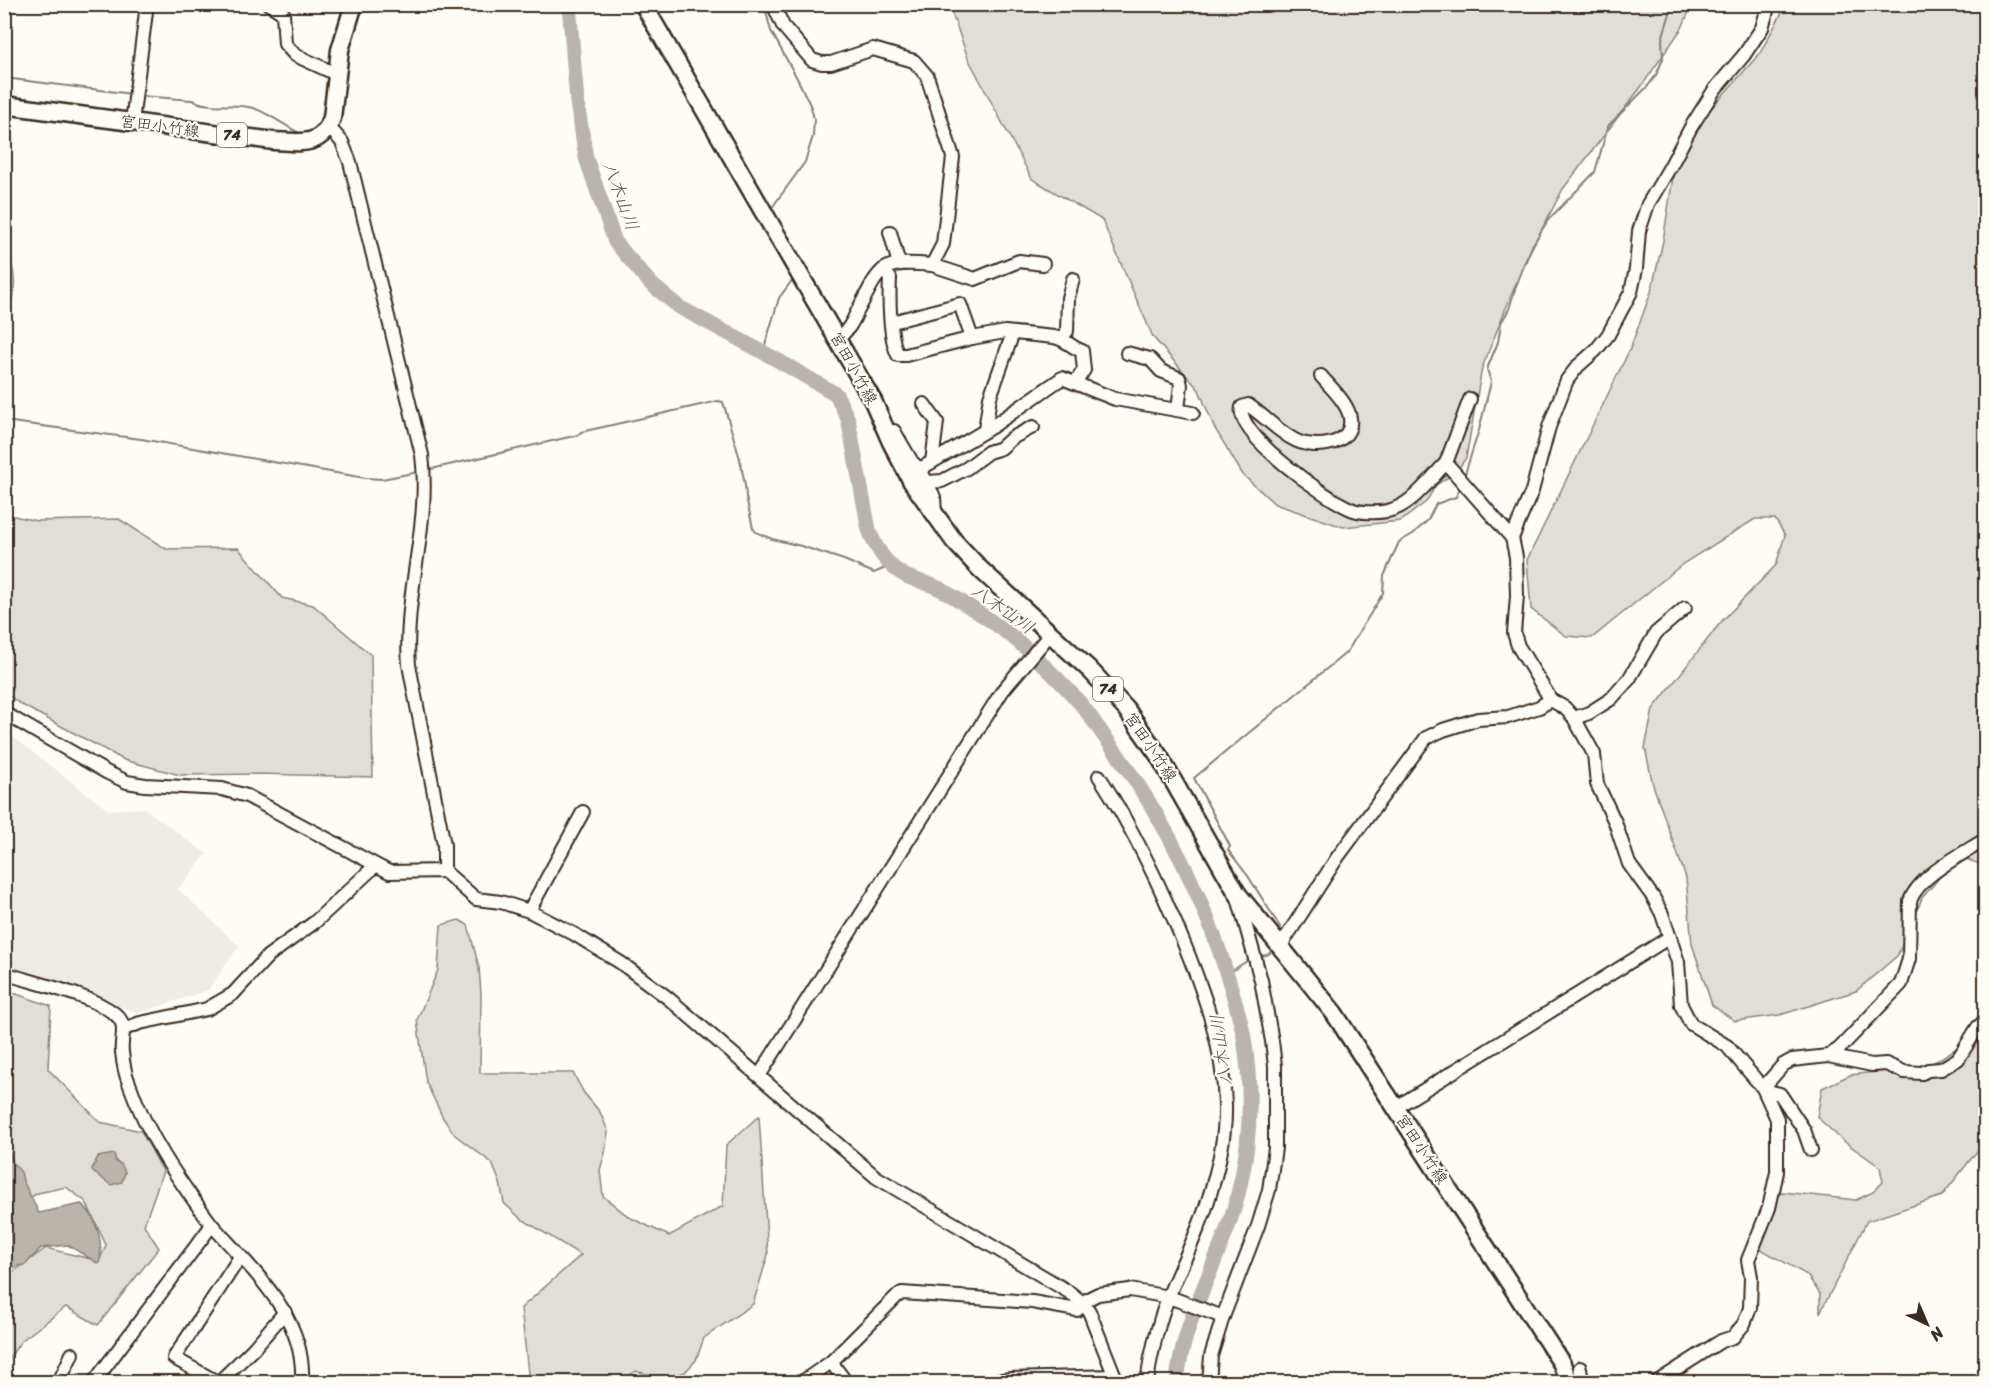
<svg xmlns="http://www.w3.org/2000/svg" width="1990" height="1387" viewBox="0 0 1990 1387" font-family="Sriracha,'Klee One',sans-serif">
  <style>
    .built { fill: #efece7 }
    .green { fill: #e1ded7; stroke: #8e847a; stroke-width: 1.5 }
    .water { fill: #bbb4ad; stroke: #887d74; stroke-width: 1.5 }
    .lines { fill: none; stroke-linecap: round; stroke-linejoin: round }
    .stream { stroke: #887d74; stroke-width: 2 }
    .river { stroke: #bbb4ad; stroke-width: 15 }
    .minor-casing { stroke: #3b2a1e; stroke-width: 16 }
    .major-casing { stroke: #3b2a1e; stroke-width: 21 }
    .minor { stroke: #fdfcf7; stroke-width: 12 }
    .major { stroke: #fdfcf7; stroke-width: 16 }
    .labels { text-anchor: middle; dominant-baseline: central; stroke-width: 4.5; stroke-linejoin: round; paint-order: stroke }
    .shield { fill: #fdfcf7; stroke: #75695f; stroke-width: 1.5 }
    .shield-label { font-size: 15px; font-weight: bold; fill: #3b2a1e }
    .street-label { font-size: 16px; fill: #3b2a1e; stroke: #fdfcf7 }
    .water-label { font-size: 18px; font-style: italic; fill: #615349; stroke: #fdfcf7 }
  </style>
  <rect width="100%" height="100%" fill="#fdfcf7"/>
  <filter id="ink" filterUnits="userSpaceOnUse"><feTurbulence type="fractalNoise" baseFrequency=".0167" numOctaves="2"/><feDisplacementMap in="SourceGraphic" scale="12" xChannelSelector="R" yChannelSelector="G"/><feConvolveMatrix kernelMatrix="1 2 1 2 8 2 1 2 1" color-interpolation-filters="sRGB"/></filter>
  <g filter="url(#ink)">
    <polygon class="built" points="4,730 108,810 144,808 207,854 178,889 239,946 208,990 139,1013 5,969"/>
    <g class="green">
      <polygon points="949,5 1692,5 1682,28 1641,87 1563,189 1524,263 1482,368 1466,458 1456,472 1436,485 1426,502 1401,521 1343,527 1275,504 1243,475 1214,427 1199,390 1153,337 1102,220 1032,179 968,58"/>
      <polygon points="1786,5 1985,5 1985,866 1966,859 1945,871 1922,898 1911,927 1897,956 1856,991 1780,1015 1735,1021 1712,1005 1692,944 1686,878 1653,785 1645,748 1653,709 1721,622 1776,565 1785,535 1775,519 1755,519 1684,563 1592,638 1566,636 1531,609 1527,560 1630,349 1651,292 1663,241 1675,164 1693,129 1760,53"/>
      <path d="M4,245C15,266 20,293 5,312Z"/>
      <polygon points="5,514 37,521 119,519 166,549 238,548 282,598 313,605 371,655 373,777 259,774 180,775 124,760 22,705 5,693"/>
      <polygon points="459,920 468,925 479,967 481,994 480,1073 573,1073 584,1093 600,1112 608,1131 605,1153 600,1170 603,1196 629,1217 669,1236 723,1206 726,1145 759,1116 768,1255 753,1304 704,1338 696,1360 685,1372 664,1379 636,1371 620,1382 529,1382 521,1308 581,1255 520,1218 504,1203 500,1183 492,1163 455,1135 443,1118 426,1082 417,1020 438,970 441,925"/>
      <polygon points="5,990 51,1006 48,1069 100,1122 141,1131 163,1171 144,1225 159,1248 98,1325 66,1307 21,1341 5,1364 5,1278 46,1248 99,1261 106,1245 86,1202 66,1187 38,1193 5,1212"/>
      <polygon points="1985,1024 1985,1141 1942,1196 1867,1221 1820,1313 1820,1294 1807,1275 1759,1248 1755,1227 1767,1197 1783,1192 1856,1200 1873,1192 1883,1182 1880,1167 1842,1140 1817,1117 1822,1088 1850,1075 1928,1066 1973,1038"/>
    </g>
    <g class="water">
      <path d="M5,1138L13,1163L21,1172L23,1181L39,1213L81,1204C97,1214 104,1246 99,1264L68,1245L41,1248L25,1265L16,1266L5,1276Z"/>
      <polygon points="114,1154 116,1162 121,1164 125,1172 122,1182 111,1185 93,1172 92,1169 98,1157"/>
    </g>
    <g class="lines">
      <g class="stream">
        <polyline points="764,4 771,31 798,80 811,107 814,119 813,136 805,162 771,209"/>
        <polyline points="4,78 132,94"/>
        <path d="M141,96L192,100C212,110 234,102 253,108C265,111 287,127 299,133"/>
        <polyline points="763,352 779,298 793,279 790,274"/>
        <polyline points="4,421 141,439 365,478 382,479 418,472"/>
        <polyline points="427,470 578,435 581,432 718,401 723,402 740,459 745,485 746,497 753,528 756,532 772,539 801,546 844,560 874,573 892,565"/>
        <polyline points="1464,477 1479,430 1491,382 1487,369 1498,342 1501,323 1509,309 1516,286 1532,246 1548,220 1595,172 1608,126 1648,86 1656,75 1663,59 1662,39 1673,4"/>
        <polyline points="1279,935 1280,927 1248,876 1228,850 1230,846 1194,778 1347,652 1383,593 1384,576 1399,542 1413,534 1428,520 1436,504 1456,497 1460,485"/>
        <polyline points="1259,957 1269,954 1273,948"/>
        <polyline points="1227,974 1250,959"/>
      </g>
      <path class="river" d="M569,4L577,102L586,158L615,242L651,284L679,307L772,357L836,394L848,419L869,530C877,552 892,573 916,580C926,583 934,585 944,591C975,610 1008,630 1034,656C1050,671 1066,687 1080,703C1090,715 1098,728 1107,740C1162,814 1204,895 1230,984C1235,1002 1241,1020 1244,1038C1252,1088 1251,1141 1239,1190C1224,1255 1183,1314 1177,1382"/>
      <g class="minor-casing">
        <g id="minor">
          <polyline points="269,4 283,13 285,44 295,55 336,74"/>
          <path d="M773,4L783,26L812,60L822,63H831L873,49L914,61L927,76L953,157L943,244L932,265C878,260 881,268 857,312C852,323 848,331 838,338"/>
          <polyline points="132,122 147,4"/>
          <path d="M329,127L342,142L350,162L422,455C431,525 403,595 409,665L444,845V871"/>
          <polyline points="890,232 899,264"/>
          <polyline points="932,265 975,279 1019,261 1043,264"/>
          <path d="M883,270L890,278C889,297 889,338 898,355H906L972,338L1005,332L1054,337C1066,339 1072,348 1082,351L1084,370L1075,383"/>
          <polyline points="892,322 960,304 972,338"/>
          <polyline points="1062,338 1067,331 1068,298 1073,279"/>
          <polyline points="1127,353 1150,359 1161,371 1179,378 1181,385 1178,409"/>
          <path d="M1321,376C1330,387 1348,403 1350,418C1354,447 1311,450 1293,439C1278,431 1263,415 1248,405L1242,407C1234,434 1327,499 1351,509C1359,513 1378,513 1387,511C1411,507 1430,479 1446,463L1512,538L1516,557L1517,596L1514,633L1518,646L1551,700L1565,708L1574,718L1594,754L1597,784L1615,822L1629,864L1653,897L1662,914L1678,962L1681,1005L1691,1024L1727,1046L1763,1088L1777,1119V1172L1769,1208L1748,1260L1751,1277L1750,1308L1744,1324L1733,1337L1721,1341L1657,1382"/>
          <polyline points="924,404 937,422 932,462"/>
          <polyline points="985,430 990,397 1013,333"/>
          <polyline points="894,431 912,462 920,469"/>
          <polyline points="1446,463 1470,399"/>
          <polyline points="927,482 942,481 967,468 988,452 1001,448 1012,438 1033,427"/>
          <polyline points="935,514 934,497 920,469 993,426 1062,378 1115,399 1193,413"/>
          <polyline points="1512,538 1532,491 1549,427 1567,380 1578,366 1596,350 1608,335 1631,292 1636,269 1639,231 1648,204 1670,167 1691,127 1715,89 1744,55 1762,28 1769,4"/>
          <polyline points="4,713 106,772 127,782 145,785 222,789 247,796 389,872 444,871 476,899 501,902 529,911 574,934 621,963 668,998 876,1177 1069,1292 1083,1303 1089,1311 1117,1382"/>
          <polyline points="1574,718 1589,713 1611,699 1629,679 1656,633 1685,608"/>
          <path d="M1099,776C1134,830 1161,887 1185,946C1206,998 1223,1047 1225,1104C1226,1139 1217,1173 1206,1207C1196,1237 1181,1265 1169,1295C1158,1323 1151,1352 1147,1382"/>
          <polyline points="529,911 583,812"/>
          <polyline points="1280,947 1337,858 1426,738 1443,730 1478,719 1508,717 1539,707 1551,700"/>
          <path d="M4,973C34,983 92,995 115,1014C129,1025 120,1038 122,1052C123,1062 125,1074 129,1083C147,1135 179,1181 212,1225L94,1382"/>
          <polyline points="124,1029 140,1023 207,1009 233,994 268,956 315,922 375,866"/>
          <polyline points="1828,1056 1872,1065 1886,1064 1904,1072 1922,1073 1928,1070 1941,1069 1958,1059 1978,1027 1986,1020"/>
          <polyline points="759,1076 1003,690 1051,633"/>
          <path d="M1763,1088L1783,1065L1792,1060L1828,1056L1839,1049L1901,984L1909,959L1910,901C1919,875 1963,854 1986,839"/>
          <polyline points="1764,1090 1780,1094 1804,1130 1811,1150"/>
          <polyline points="1395,1108 1670,937"/>
          <path d="M212,1225C252,1270 306,1316 302,1382"/>
          <polyline points="831,1362 846,1382"/>
          <polyline points="1580,1368 1582,1382"/>
          <polyline points="59,1382 72,1354"/>
          <polyline points="217,1382 174,1358 240,1257"/>
          <polyline points="219,1382 253,1349 285,1312"/>
          <polyline points="802,1382 831,1362 896,1297 902,1293 1032,1302 1077,1310 1088,1299 1098,1294 1130,1290 1169,1297 1223,1317"/>
          <polyline points="984,1382 1011,1379 1113,1376"/>
          <polyline points="1209,1382 1211,1356 1223,1317 1258,1226 1269,1190 1275,1148 1275,1066 1272,1041 1261,980 1238,898"/>
        </g>
      </g>
      <g class="major-casing">
        <g id="major">
          <polyline points="643,4 873,401 891,442 912,482 954,541 980,569 1090,670 1126,709 1159,756 1237,893 1334,1013 1562,1364 1569,1382"/>
          <path d="M4,105L274,141C300,142 321,148 332,118L340,50L354,4"/>
        </g>
      </g>
      <use href="#minor" class="minor"/>
      <use href="#major" class="major"/>
    </g>
  </g>
  <g class="labels">
    <g class="shield">
      <rect x="217" y="123" width="30" height="24" rx="4.5"/>
      <rect x="1093" y="677" width="30" height="24" rx="4.5"/>
    </g>
    <g class="shield-label">
      <text x="232" y="135">74</text>
      <text x="1108" y="689">74</text>
    </g>
    <g class="street-label">
      <text transform="translate(160 126) rotate(8)">宮田小竹線</text>
      <text transform="translate(854 368) rotate(61)">宮田小竹線</text>
      <text transform="translate(1151 747) rotate(56)">宮田小竹線</text>
      <text transform="translate(1422 1149) rotate(57)">宮田小竹線</text>
    </g>
    <g class="water-label">
      <text transform="translate(621 196) rotate(70)">八木山川</text>
      <text transform="translate(1003 609) rotate(35)">八木山川</text>
      <text transform="translate(1221 1050) rotate(-97)">八木山川</text>
    </g>
  </g>
  <rect width="1990" height="1387" fill="none" stroke="#fdfcf7" stroke-width="24"/>
  <rect x="12" y="12" width="1966" height="1363" fill="none" stroke="#3b2a1e" stroke-width="2" filter="url(#ink)"/>
  <g transform="translate(1927 1324) rotate(136)" stroke="#fdfcf7" stroke-width="4.5" paint-order="stroke">
  <path d="M0-4.5L10 22L0 15L-10 22Z" fill="#3b2a1e"/>
  <text y="-9" font-size="16" font-weight="bold" text-anchor="middle" fill="#3b2a1e">N</text>
  </g>
</svg>
